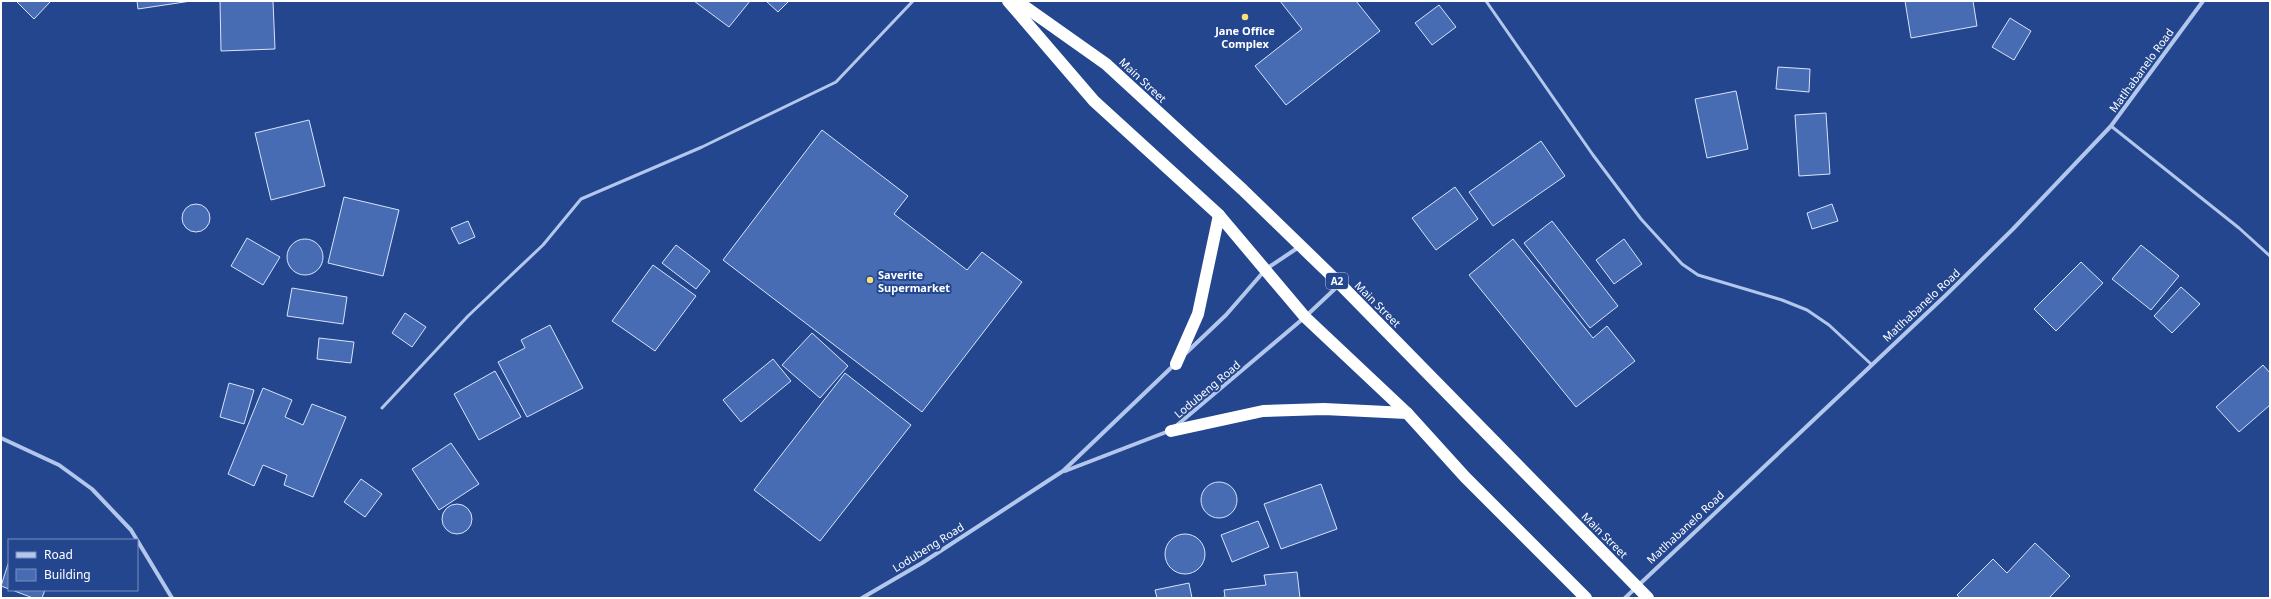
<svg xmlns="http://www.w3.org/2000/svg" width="2271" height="599" viewBox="0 0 2271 599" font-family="'Noto Sans',sans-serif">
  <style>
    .building { fill: #476cb4; stroke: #d8e3f9 }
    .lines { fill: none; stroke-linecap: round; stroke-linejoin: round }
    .lane { stroke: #b3c7ec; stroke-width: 3 }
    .street { stroke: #b3c7ec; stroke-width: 4 }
    .highway { stroke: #fff; stroke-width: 12 }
    .poi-dot { fill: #f7e076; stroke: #23468f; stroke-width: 1.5 }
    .labels { text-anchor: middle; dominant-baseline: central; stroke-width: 4; stroke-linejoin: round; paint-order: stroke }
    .shield { fill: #23468f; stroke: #bdc8dd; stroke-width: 1 }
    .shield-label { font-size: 10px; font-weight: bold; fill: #fff }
    .poi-label { font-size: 11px; font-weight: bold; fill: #fff; stroke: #23468f }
    .street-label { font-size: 11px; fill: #fff; stroke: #23468f }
  </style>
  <rect width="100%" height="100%" fill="#23468f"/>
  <g class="building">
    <polygon points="16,1 51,1 34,19"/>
    <polygon points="137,1 191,1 138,9"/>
    <polygon points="220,1 273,1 275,49 221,51"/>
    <polygon points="694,1 750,1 729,27"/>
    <polygon points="766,1 789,1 778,12"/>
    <polygon points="1280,1 1356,1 1380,31 1286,105 1255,66 1302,29"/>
    <polygon points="1905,1 1973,1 1977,26 1911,38"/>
    <polygon points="1439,5 1456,27 1432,45 1415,23"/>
    <polygon points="2010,18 2031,31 2014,60 1992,47"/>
    <polygon points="1778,67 1810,69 1809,92 1776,89"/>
    <polygon points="1736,91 1748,149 1707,158 1695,99"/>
    <polygon points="1826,113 1830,174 1799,176 1795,115"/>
    <polygon points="309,120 325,186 271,200 255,133"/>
    <polygon points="822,130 908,196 894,214 967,270 982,252 1022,282 922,412 723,260"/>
    <polygon points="1541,141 1565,176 1493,226 1469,192"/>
    <polygon points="1455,187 1478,219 1436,250 1412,218"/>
    <polygon points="344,197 399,210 383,276 328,263"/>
    <circle cx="196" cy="218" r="14"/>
    <polygon points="1832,204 1838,221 1812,229 1807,213"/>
    <polygon points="468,221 475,237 459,244 451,228"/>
    <polygon points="1552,221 1618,306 1590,328 1524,243"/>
    <polygon points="247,238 280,257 263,285 231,266"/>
    <circle cx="305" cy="257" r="18"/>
    <polygon points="1513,239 1593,338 1607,326 1635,361 1576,407 1469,275"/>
    <polygon points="1624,239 1642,264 1614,284 1596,260"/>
    <polygon points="676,245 710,271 696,289 662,263"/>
    <polygon points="2141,245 2179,276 2151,310 2112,279"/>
    <polygon points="2081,262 2103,283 2056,331 2034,309"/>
    <polygon points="653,265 696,296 655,351 612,321"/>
    <polygon points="2181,287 2200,304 2172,333 2154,316"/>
    <polygon points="292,288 347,297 343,324 287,316"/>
    <polygon points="405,313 426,327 412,347 392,333"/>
    <polygon points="550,325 583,388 527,417 498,362 525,348 521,340"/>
    <polygon points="812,333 848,366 820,398 782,365"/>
    <polygon points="319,338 354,342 351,363 317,359"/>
    <polygon points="773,359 791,381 741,422 723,400"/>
    <polygon points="2263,365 2270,373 2270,405 2239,432 2216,407"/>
    <polygon points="495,371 521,417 479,440 454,394"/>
    <polygon points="845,373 911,425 820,541 754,490"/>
    <polygon points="229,383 254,390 244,424 220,417"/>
    <polygon points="263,388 292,400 285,417 303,425 312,404 346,417 313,497 284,485 287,475 263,465 254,486 228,474"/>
    <polygon points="451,443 479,484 439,510 412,469"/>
    <polygon points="361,479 382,494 365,517 344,502"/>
    <circle cx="1219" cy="500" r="18"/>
    <polygon points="1321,484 1337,529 1281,549 1264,504"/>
    <circle cx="457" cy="519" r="15"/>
    <polygon points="1258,521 1269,547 1232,562 1221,535"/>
    <circle cx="1185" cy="554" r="20"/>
    <polygon points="2035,543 2070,576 2049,598 1960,598 1957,595 1993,559 2007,573"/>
    <polygon points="9,561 9,589 1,586"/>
    <polygon points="1297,572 1300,598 1219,598 1225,597 1224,590 1266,585 1264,575"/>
    <polygon points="1189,583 1192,598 1157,598 1155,590"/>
    <polygon points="12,590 45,590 42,598 33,598"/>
  </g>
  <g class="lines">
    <g class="lane">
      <polyline points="1486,1 1593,155 1641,219 1682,264 1698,275 1782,300 1807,310 1829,325 1871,364"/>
      <polyline points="2111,126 2239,228 2270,256"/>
      <polyline points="382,408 468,316 543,245 581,199 702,147 836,82 913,1"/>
    </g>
    <g class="street">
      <polyline points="1186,353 1226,315 1266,269 1299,247"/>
      <polyline points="1176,426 1305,317 1339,285"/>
      <polyline points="1,438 59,465 92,489 131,530 172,598"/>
      <polyline points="1065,471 1169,431"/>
      <polyline points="862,598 922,563 1063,471 1174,365"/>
      <polyline points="1625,598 1946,295 2013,229 2111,126 2203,1"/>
    </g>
    <g class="highway">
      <polyline points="1008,1 1094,101 1219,215 1305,317 1407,413 1465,477 1586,598"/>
      <polyline points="1017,1 1106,64 1243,190 1340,284 1648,598"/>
      <polyline points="1176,364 1198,314 1219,215"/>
      <polyline points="1171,431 1263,411 1324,409 1407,413"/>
    </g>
  </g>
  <g class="poi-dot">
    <circle cx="1245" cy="17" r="4"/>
    <circle cx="870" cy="280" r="4"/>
  </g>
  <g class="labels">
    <rect class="shield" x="1326" y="273" width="22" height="16" rx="3"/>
    <g class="shield-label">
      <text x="1337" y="281">A2</text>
    </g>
    <g class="poi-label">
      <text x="1245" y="30">Jane Office<tspan x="1245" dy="13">Complex</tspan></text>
      <text x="878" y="274" text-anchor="start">Saverite<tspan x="878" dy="13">Supermarket</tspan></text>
    </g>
    <g class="street-label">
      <text transform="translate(2141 70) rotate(-54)">Matlhabanelo Road</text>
      <text transform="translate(1143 80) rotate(43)">Main Street</text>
      <text transform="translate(1378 304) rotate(45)">Main Street</text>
      <text transform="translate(1921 305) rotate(-43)">Matlhabanelo Road</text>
      <text transform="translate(1207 389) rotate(-40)">Lodubeng Road</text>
      <text transform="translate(1685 527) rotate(-43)">Matlhabanelo Road</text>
      <text transform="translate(1605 535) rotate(45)">Main Street</text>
      <text transform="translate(928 547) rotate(-32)">Lodubeng Road</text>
    </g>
  </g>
  <rect width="2271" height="599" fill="none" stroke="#ffffff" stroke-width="4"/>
  <rect x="8" y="539" width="130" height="52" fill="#23468f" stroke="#7b90bc"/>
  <rect x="16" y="552" width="20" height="6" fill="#b3c7ec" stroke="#7b90bc"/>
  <text x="44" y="559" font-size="12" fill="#ffffff">Road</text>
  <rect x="16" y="569" width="20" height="12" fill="#476cb4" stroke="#7b90bc"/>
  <text x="44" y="579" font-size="12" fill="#ffffff">Building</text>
</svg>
